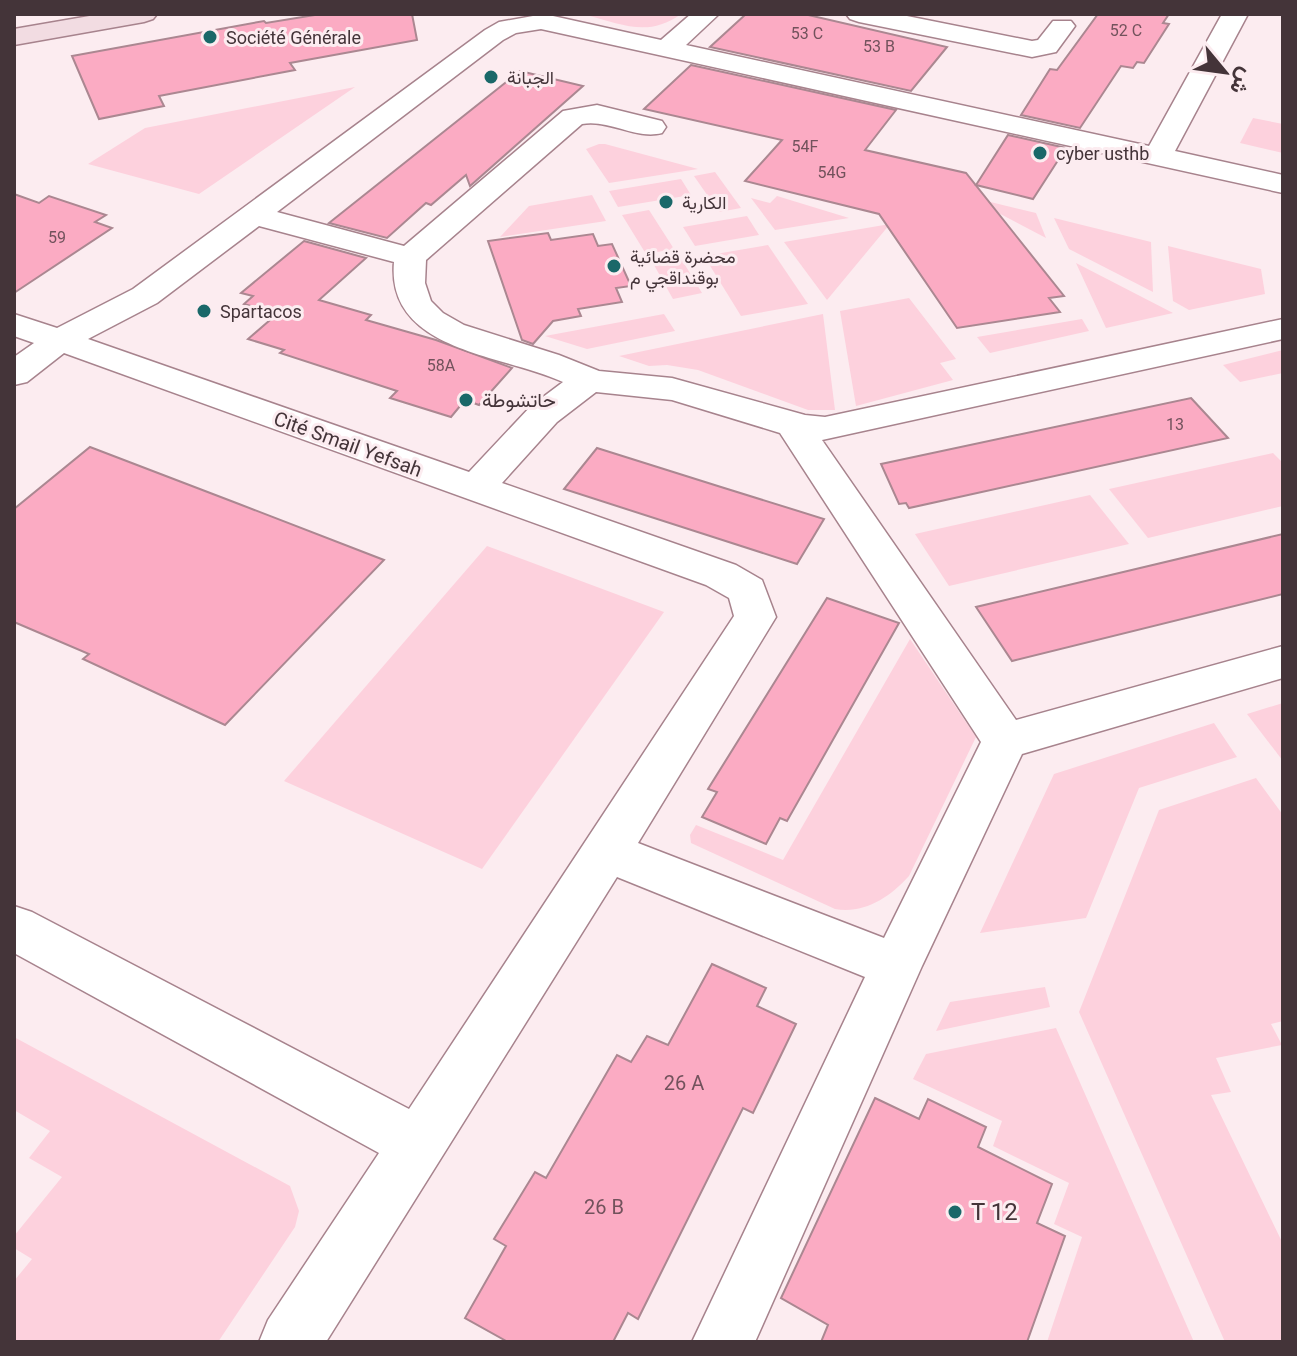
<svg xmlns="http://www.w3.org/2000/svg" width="1297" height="1356" viewBox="0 0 1297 1356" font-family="Roboto,Vazirmatn,sans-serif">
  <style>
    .green { fill: #fdd1dd }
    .building { fill: #fbabc3; stroke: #ab8791; stroke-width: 2 }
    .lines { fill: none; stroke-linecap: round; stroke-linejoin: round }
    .street-casing { stroke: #a7838d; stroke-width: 3 }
    .secondary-casing { stroke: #a7838d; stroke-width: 3 }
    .street { fill: #fff; fill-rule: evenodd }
    .secondary { fill: #f2dce2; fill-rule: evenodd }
    .poi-dot { fill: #1a6869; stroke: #fcecf0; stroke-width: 3 }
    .labels { text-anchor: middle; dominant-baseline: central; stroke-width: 6; stroke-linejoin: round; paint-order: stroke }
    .number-label { font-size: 16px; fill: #72525c }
    .far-poi-label { font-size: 18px; fill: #443439; stroke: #fcecf0; text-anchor: start }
    .poi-label { font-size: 20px; fill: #443439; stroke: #fcecf0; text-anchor: start }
    .street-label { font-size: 20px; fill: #443439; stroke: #fcecf0 }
    .near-number-label { font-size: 20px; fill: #72525c }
    .near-poi-label { font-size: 24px; fill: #443439; stroke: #fcecf0; text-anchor: start }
  </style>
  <rect width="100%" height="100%" fill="#fcecf0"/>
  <g class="green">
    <path d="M681,14C648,38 622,24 586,15Z"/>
    <polygon points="355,87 199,194 88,164 145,128"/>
    <polygon points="1253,118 1283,124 1283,153 1240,143"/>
    <polygon points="599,144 605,144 698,169 609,183 586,149"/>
    <polygon points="715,172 741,208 719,212 694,176"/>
    <polygon points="681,179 691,195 618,207 609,191"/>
    <polygon points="592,195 606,221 500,237 529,206"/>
    <polygon points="777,196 849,218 775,230 751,198 770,203"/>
    <polygon points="966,196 1036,213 1046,238"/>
    <polygon points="649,210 674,249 646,254 622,215"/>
    <polygon points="747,216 759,235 695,246 683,227"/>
    <polygon points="1054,218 1151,242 1153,292 1069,249"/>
    <polygon points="890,224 827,300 784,242"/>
    <polygon points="768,245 808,304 741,316 704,256"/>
    <polygon points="1168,246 1261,269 1265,294 1189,310 1173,301"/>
    <polygon points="682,260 702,293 673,299 654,265"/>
    <polygon points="1076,263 1173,313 1106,328"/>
    <polygon points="909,298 956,359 940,363 953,380 856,406 840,311"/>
    <polygon points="664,314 675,331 587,349 545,336"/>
    <polygon points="823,314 835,410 808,410 698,370 667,365 649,366 619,356"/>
    <polygon points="1082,319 1089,331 990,353 977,337"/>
    <polygon points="1283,350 1283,373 1240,382 1223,365"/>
    <polygon points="1273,453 1283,463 1283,506 1148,538 1109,489"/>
    <polygon points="1090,495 1129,544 949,586 915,534"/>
    <polygon points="487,546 664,612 482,869 284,781"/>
    <path d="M910,639L976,737L909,876C889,898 864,914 835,909L691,843L690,835L696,825L783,860Z"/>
    <polygon points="1283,703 1283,761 1247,714"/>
    <polygon points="1214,723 1237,757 1139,788 1086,918 980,933 1054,774"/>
    <polygon points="1256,778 1283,815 1283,1021 1271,1024 1282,1045 1216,1058 1231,1092 1211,1095 1283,1244 1283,1342 1225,1342 1079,1012 1159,810"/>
    <polygon points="1045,987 1050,1007 936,1031 950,1002"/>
    <polygon points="1056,1028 1194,1342 1047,1342 1082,1237 1054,1224 1069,1183 993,1146 1002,1121 913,1079 926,1054"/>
    <polygon points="14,1037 290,1186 299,1211 295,1227 218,1342 14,1342 14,1281 32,1259 14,1248 14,1236 62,1177 29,1158 50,1131 14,1110"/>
  </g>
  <g class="building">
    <polygon points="321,14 412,14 417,40 290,63 295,70 159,96 164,106 99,119 72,56 264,21 266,23"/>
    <polygon points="746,14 804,14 947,47 911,91 710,47"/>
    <polygon points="1098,14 1169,14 1163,23 1169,24 1144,63 1137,62 1133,68 1121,66 1080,128 1021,115 1050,69 1057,70"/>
    <polygon points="691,65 896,110 865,150 966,173 1064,296 1049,298 1060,312 957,328 879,214 745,181 782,140 644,109"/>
    <polygon points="520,71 583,86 470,186 466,175 431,205 426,203 387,238 329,223"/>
    <polygon points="1008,135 1066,148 1033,199 976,185"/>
    <polygon points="14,194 39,203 49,196 106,215 95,222 112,228 14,293"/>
    <polygon points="548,233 551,240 593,234 598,246 612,244 631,286 616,288 622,302 578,309 581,316 553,321 533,344 522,340 488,241"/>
    <polygon points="304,241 366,258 319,300 371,315 366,320 436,340 512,368 479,405 465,400 451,417 390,398 397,391 280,353 284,350 248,339 277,314 244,304 253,296 241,293"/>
    <polygon points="1191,398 1228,438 909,508 906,503 899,504 881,464"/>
    <polygon points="90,447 239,504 384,560 225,725 83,659 89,654 14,622 14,509"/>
    <polygon points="597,448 721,487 824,519 797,564 564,489"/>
    <polygon points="1283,534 1283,594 1012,661 976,607"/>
    <polygon points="827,598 899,623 787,821 780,818 766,844 702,817 717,792 708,789"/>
    <polygon points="712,964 766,988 757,1006 796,1024 753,1113 743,1108 638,1319 628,1313 613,1342 508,1342 465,1318 506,1246 494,1239 535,1172 546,1178 617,1055 631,1062 647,1036 668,1045"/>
    <polygon points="875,1098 919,1119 928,1099 986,1127 978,1147 1052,1184 1037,1223 1065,1236 1027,1342 821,1342 828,1325 781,1298"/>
  </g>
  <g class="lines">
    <g class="street-casing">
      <g id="street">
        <path d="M544,14L661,40L691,14H719L686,45L1149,146L1222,14H1248L1175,151L1283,175V193L541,29L516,33L503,40L277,212L404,246L563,111L597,105L662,121L666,127L662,133C636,140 609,119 582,124L426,260L425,283L431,301L443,313L464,325L559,355L599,371L672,378L805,415L825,417L1283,319V339L822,440L1016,720L1283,646V678L1022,754L922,966L755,1342H692L865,977L617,877L326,1342H259L268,1320L379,1153L14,953V906L32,912L409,1109L734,616L729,598L706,585L64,353L27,382L14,385V357L34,343L14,336V314L57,328L133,289L485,30L499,22ZM259,226L394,262C386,352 503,354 563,382L531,406L469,472L88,339L157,303ZM596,392L672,400L780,433L981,742L884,938L638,843L776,617L762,580L736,565L502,483L557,422Z"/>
        <polygon points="846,14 897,14 1032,41 1038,40 1053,21 1071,21 1075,26 1056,52 1032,57 859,22 850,19"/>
      </g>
    </g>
    <g class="secondary-casing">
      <polygon id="secondary" points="101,14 157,14 153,19 144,22 14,45 14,29"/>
    </g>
    <use href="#street" class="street"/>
    <use href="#secondary" class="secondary"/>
  </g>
  <g class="poi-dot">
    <circle cx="210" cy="37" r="8"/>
    <circle cx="491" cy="77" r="8"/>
    <circle cx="1040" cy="153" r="8"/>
    <circle cx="666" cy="202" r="8"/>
    <circle cx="614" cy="266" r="8"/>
    <circle cx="204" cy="311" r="8"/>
    <circle cx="466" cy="400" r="8"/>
    <circle cx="955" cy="1212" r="8"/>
  </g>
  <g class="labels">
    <g class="number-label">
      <text x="1126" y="30">52 C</text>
      <text x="807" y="33">53 C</text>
      <text x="879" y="46">53 B</text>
      <text x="805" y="146">54F</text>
      <text x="832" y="172">54G</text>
      <text x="57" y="237">59</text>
      <text x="441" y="365">58A</text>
      <text x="1175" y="424">13</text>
    </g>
    <g class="far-poi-label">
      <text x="226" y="37">Société Générale</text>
      <text x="507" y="77">الجبانة</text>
      <text x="1056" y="153">cyber usthb</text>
      <text x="682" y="202">الكارية</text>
      <text x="630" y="256">محضرة قضائية<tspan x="630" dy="21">بوقنداقجي م</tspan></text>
      <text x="220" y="311">Spartacos</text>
    </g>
    <g class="poi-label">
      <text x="482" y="400">حاتشوطة</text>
    </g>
    <g class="street-label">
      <text transform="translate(348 444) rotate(20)">Cité Smail Yefsah</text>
    </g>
    <g class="near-number-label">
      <text x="684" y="1083">26 A</text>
      <text x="604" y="1207">26 B</text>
    </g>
    <g class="near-poi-label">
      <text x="971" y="1212">T 12</text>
    </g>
  </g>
  <rect width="1297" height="1356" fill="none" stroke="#443439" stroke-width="32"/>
  <g transform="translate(1225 72) rotate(119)" stroke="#fcecf0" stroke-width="6" paint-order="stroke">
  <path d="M0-6L14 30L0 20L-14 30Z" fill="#443439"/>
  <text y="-12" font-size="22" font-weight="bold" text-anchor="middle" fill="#443439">ش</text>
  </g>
</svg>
